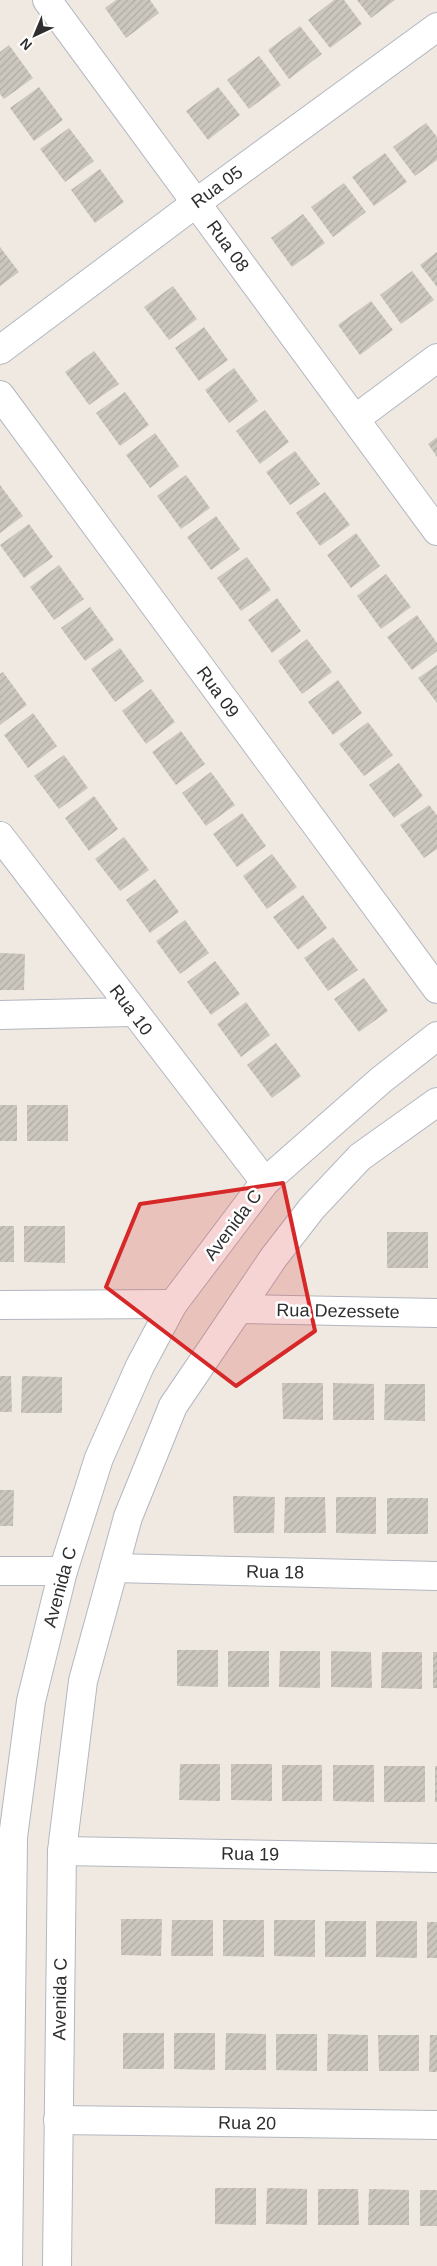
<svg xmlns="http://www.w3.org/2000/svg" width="437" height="2266" viewBox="0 0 437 2266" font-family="Arial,sans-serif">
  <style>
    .building { fill: url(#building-hatch) }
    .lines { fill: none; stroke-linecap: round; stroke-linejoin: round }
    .minor-casing { stroke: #b4b7c1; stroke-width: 30 }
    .tertiary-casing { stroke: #b4b7c1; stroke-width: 30 }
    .minor { stroke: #fff; stroke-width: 28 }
    .tertiary { stroke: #fff; stroke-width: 28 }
    .marked { fill: #d62828; fill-opacity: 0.2; stroke: #d62828; stroke-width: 4; stroke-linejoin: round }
    .labels { text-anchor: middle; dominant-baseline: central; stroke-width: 5; stroke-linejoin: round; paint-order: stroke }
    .street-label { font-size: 18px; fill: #2e2e2e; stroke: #fff }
  </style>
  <defs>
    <pattern id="building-hatch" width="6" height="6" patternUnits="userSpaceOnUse" patternTransform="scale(1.25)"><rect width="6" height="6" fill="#cbc7bf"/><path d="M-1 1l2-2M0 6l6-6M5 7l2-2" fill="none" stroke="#afaba4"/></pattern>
  </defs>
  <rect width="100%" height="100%" fill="#efe9e1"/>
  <g class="building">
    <polygon points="116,0 150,0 159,13 126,38 105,8"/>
    <polygon points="334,0 344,0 362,24 330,48 308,20"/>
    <polygon points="357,0 395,0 371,18"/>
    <polygon points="300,26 322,54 289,79 268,50"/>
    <polygon points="9,45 33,78 4,99 0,94 0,52"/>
    <polygon points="259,56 281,85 249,109 227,80"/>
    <polygon points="39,87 63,120 34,141 10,108"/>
    <polygon points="218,87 240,115 208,140 186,111"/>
    <polygon points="426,123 437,137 437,160 415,176 393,147"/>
    <polygon points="69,128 94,161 65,182 40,149"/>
    <polygon points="385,153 407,182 374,206 352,177"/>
    <polygon points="100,169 124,202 95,223 71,190"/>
    <polygon points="344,183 366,212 333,237 311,207"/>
    <polygon points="303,214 325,243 292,267 271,238"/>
    <polygon points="0,247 19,272 0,286"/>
    <polygon points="437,252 437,287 420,265"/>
    <polygon points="412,271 434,300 401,324 380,295"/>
    <polygon points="173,286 197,319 169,340 144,307"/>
    <polygon points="371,301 393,330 360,355 338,325"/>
    <polygon points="204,327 228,360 199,381 175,348"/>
    <polygon points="94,351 119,384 89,405 65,372"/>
    <polygon points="234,368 258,401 229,423 205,390"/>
    <polygon points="125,392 149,425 120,446 96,413"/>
    <polygon points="265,410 289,442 260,464 236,431"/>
    <polygon points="155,433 179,466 150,488 126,455"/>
    <polygon points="437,437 437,457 428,444"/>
    <polygon points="295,451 320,484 290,505 266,472"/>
    <polygon points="186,475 210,508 181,529 157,496"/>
    <polygon points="0,485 23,516 0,533"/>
    <polygon points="325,492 350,525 320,546 296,513"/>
    <polygon points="216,516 240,549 211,570 187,537"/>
    <polygon points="29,524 53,557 24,578 0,545"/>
    <polygon points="356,533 380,566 351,588 327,555"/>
    <polygon points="247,557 271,590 241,611 217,578"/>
    <polygon points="59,565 84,599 54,620 30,587"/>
    <polygon points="386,574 411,607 381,629 357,596"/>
    <polygon points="277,598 301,631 272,653 248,620"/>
    <polygon points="90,607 114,640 85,661 61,628"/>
    <polygon points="417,615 437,643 437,651 412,670 387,637"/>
    <polygon points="307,639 332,672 302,694 278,661"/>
    <polygon points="120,648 144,681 115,702 91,669"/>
    <polygon points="437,665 437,703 418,678"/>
    <polygon points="3,672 27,705 0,725 0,674"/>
    <polygon points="338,680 362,713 333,735 308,702"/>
    <polygon points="151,689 175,722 146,744 122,711"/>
    <polygon points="33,713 57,746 28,768 4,735"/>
    <polygon points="368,722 393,755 364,776 339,744"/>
    <polygon points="181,731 205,764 176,785 152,752"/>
    <polygon points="64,755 88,788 59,809 34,776"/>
    <polygon points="399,763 423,796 394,818 369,785"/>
    <polygon points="211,772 235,805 206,826 182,793"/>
    <polygon points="94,796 118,829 89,851 65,818"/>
    <polygon points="429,805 437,815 437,849 424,858 400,825"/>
    <polygon points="242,813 266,846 237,867 213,834"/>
    <polygon points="124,837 149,870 120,891 95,859"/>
    <polygon points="272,854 297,887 267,909 243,876"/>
    <polygon points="155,879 179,912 150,933 126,900"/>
    <polygon points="303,895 327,928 298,950 273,917"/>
    <polygon points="185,920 209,953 180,974 156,941"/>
    <polygon points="333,937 358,970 328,991 304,958"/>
    <polygon points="0,953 25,954 24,990 0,990"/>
    <polygon points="215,961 240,994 211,1015 187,982"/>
    <polygon points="364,978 388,1011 359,1032 334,999"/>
    <polygon points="246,1002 270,1035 241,1057 217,1024"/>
    <polygon points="276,1043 301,1076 272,1098 247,1065"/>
    <rect x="0" y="1105" width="17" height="36"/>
    <rect x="27" y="1105" width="41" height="36"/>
    <rect x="0" y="1226" width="14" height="36"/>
    <polygon points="24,1226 65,1226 65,1263 24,1262"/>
    <rect x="387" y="1232" width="41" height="36"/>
    <polygon points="0,1376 11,1376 12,1412 0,1412"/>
    <polygon points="22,1376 62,1377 62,1413 21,1413"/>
    <polygon points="282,1383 323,1383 323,1420 283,1419"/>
    <polygon points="333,1383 374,1384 374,1420 333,1420"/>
    <polygon points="385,1384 425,1384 425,1421 384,1420"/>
    <polygon points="0,1490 14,1490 13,1526 0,1526"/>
    <polygon points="233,1496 275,1497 274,1533 234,1533"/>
    <polygon points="285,1497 325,1497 326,1533 284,1533"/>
    <polygon points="336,1497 376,1497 376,1534 336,1533"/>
    <rect x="387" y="1498" width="41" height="36"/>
    <polygon points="177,1650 218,1650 218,1687 177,1686"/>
    <rect x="228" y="1651" width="41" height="36"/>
    <polygon points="280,1651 320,1651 320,1688 279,1687"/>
    <polygon points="331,1651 371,1652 372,1688 331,1687"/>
    <polygon points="382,1652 422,1652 422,1689 381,1688"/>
    <rect x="433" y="1652" width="4" height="36"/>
    <polygon points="180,1764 220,1764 220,1801 179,1800"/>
    <polygon points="231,1764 272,1764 272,1801 231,1800"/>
    <rect x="282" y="1765" width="40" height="36"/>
    <polygon points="333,1765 374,1765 374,1802 333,1801"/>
    <rect x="384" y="1766" width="41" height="36"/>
    <rect x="435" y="1766" width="2" height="36"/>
    <polygon points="121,1919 162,1919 161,1956 121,1955"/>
    <polygon points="172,1920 213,1920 213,1956 171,1956"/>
    <polygon points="223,1920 264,1920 264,1957 223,1956"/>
    <polygon points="274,1920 315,1920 315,1957 274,1956"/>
    <rect x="325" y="1921" width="41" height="36"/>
    <polygon points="376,1921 417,1921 417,1958 376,1957"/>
    <rect x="427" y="1922" width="10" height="36"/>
    <rect x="123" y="2033" width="41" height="36"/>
    <polygon points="174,2033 215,2033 215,2070 174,2069"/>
    <polygon points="226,2033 266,2034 266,2070 225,2070"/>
    <polygon points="276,2034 317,2034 317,2071 276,2070"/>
    <polygon points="328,2034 368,2035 368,2071 327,2071"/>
    <polygon points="378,2035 419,2035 419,2071 379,2071"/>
    <polygon points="430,2035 437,2035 437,2072 429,2072"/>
    <polygon points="215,2188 256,2188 256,2225 215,2224"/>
    <polygon points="267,2188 307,2189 307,2225 266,2224"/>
    <polygon points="318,2189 358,2189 359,2225 318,2225"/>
    <polygon points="369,2189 409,2190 409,2225 368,2225"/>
    <rect x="420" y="2190" width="17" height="36"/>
  </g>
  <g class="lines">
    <g class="minor-casing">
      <g id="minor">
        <polyline points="47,0 437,531"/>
        <polyline points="0,350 196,203 437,27"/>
        <polyline points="0,395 437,989"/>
        <polyline points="355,419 437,358"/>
        <polyline points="0,836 265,1182"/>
        <polyline points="0,1015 132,1012"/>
        <polyline points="0,1305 173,1304"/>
        <polyline points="239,1309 437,1313"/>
        <polyline points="114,1568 437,1576"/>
        <polyline points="0,1571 63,1571"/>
        <polyline points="62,1851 437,1858"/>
        <polyline points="58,2120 437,2125"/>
      </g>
    </g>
    <g class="tertiary-casing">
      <g id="tertiary">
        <polyline points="8,2266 13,1837 31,1701 63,1571 99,1458 140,1366 173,1304 265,1182 381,1080 437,1036"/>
        <polyline points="57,2266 62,1851 83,1681 128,1517 173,1406 274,1257 312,1208 360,1157 437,1102"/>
      </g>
    </g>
    <use href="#minor" class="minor"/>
    <use href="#tertiary" class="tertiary"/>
  </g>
  <path class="marked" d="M283,1183L315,1331L236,1386L106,1287L140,1204Z"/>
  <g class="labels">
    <g class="street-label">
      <text transform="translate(217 187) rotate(-36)">Rua 05</text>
      <text transform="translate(228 246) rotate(54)">Rua 08</text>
      <text transform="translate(218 692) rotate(54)">Rua 09</text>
      <text transform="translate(131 1010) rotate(53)">Rua 10</text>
      <text transform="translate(233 1225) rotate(-53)">Avenida C</text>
      <text transform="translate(338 1311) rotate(1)">Rua Dezessete</text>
      <text transform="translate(275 1572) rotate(1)">Rua 18</text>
      <text transform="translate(60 1587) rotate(-75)">Avenida C</text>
      <text transform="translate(250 1854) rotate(1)">Rua 19</text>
      <text transform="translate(60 1999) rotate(-89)">Avenida C</text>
      <text transform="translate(247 2123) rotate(1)">Rua 20</text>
    </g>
  </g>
  <g transform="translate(35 35) rotate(224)" stroke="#ffffff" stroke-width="4" paint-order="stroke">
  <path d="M0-4L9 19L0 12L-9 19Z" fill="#2e2e2e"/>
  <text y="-8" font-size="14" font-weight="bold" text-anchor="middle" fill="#2e2e2e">N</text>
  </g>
</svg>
